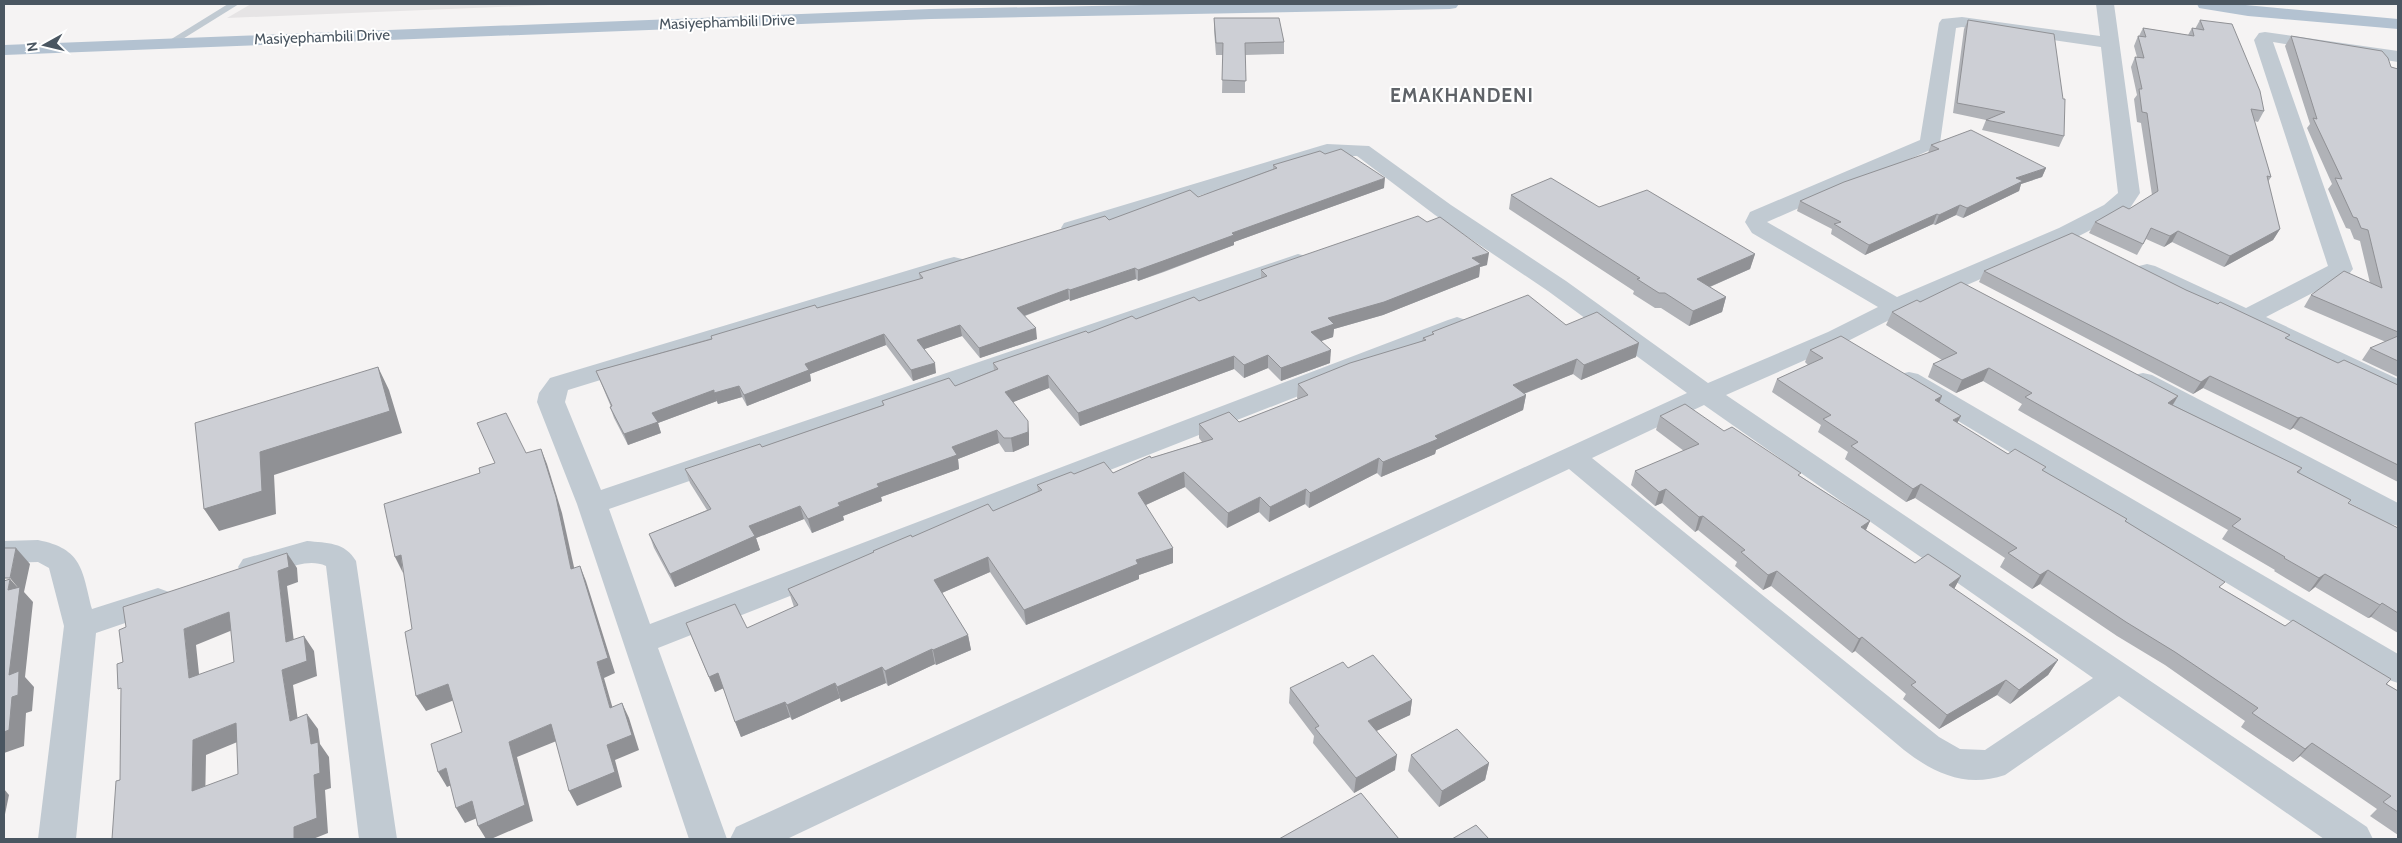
<svg xmlns="http://www.w3.org/2000/svg" width="2402" height="843" viewBox="0 0 2402 843" font-family="Cabin,sans-serif">
  <style>
    .education { fill: #e6e4e5 }
    .lines { fill: none; stroke-linecap: round; stroke-linejoin: round }
    .service { fill: #c1cad2; fill-rule: evenodd }
    .minor { fill: #c1cad2; fill-rule: evenodd }
    .primary { fill: #b3c2d1; fill-rule: evenodd }
    .wall { fill: #b0b2b7 }
    .shaded-wall { fill: #909195 }
    .building { fill: #cdcfd5; stroke: #909195; fill-rule: evenodd }
    .labels { text-anchor: middle; dominant-baseline: central; stroke-width: 4; stroke-linejoin: round; paint-order: stroke }
    .far-street-label { font-size: 15px; fill: #4a5661; stroke: #fff }
    .far-district-label { font-size: 19px; font-weight: bold; letter-spacing: 1px; fill: #5f6368; stroke: #fff }
  </style>
  <rect width="100%" height="100%" fill="#f5f3f3"/>
  <polygon class="education" points="251,4 574,4 227,18"/>
  <g class="lines">
    <polygon class="service" points="228,4 239,4 173,45 165,43"/>
    <g class="minor">
      <path d="M2096,4H2114L2140,193L2130,208L2120,215L2075,238L1905,312L1846,342L1726,395L2367,827L2373,839H2324L2119,696L2005,775C1966,788 1935,774 1904,750L1569,469L787,839H730L736,827L1687,393L1548,291L1435,215L1357,156H1328L1072,235L1064,233L1061,228L1064,223L1320,146L1327,144L1369,146L1451,205L1566,281L1708,383L1828,332L1878,307L1752,233L1745,222L1750,212L1920,140L1939,23L1942,19L1962,17L2100,36ZM1962,27L2101,47L2118,193L2104,205L2059,228L1897,297L1767,222L1937,147L1940,143L1956,28ZM1704,405L2093,678L1985,750L1960,749L1939,737L1592,458Z"/>
      <polygon points="2265,32 2398,51 2398,62 2273,42 2353,269 2349,274 2266,317 2398,379 2398,397 2389,395 2139,276 2135,271 2139,266 2147,264 2155,266 2246,308 2328,266 2254,40 2259,33"/>
      <polygon points="1298,254 1306,256 1310,261 1306,266 609,509 650,624 1448,320 1457,317 1466,320 1470,325 1466,330 658,648 727,839 689,839 577,504 537,402 539,393 550,378 946,259 954,257 962,259 966,264 962,269 568,390 565,402 601,490"/>
      <polygon points="1909,372 1918,374 2398,654 2398,683 2386,679 1900,386 1896,380 1900,374"/>
      <polygon points="2143,373 2152,375 2398,503 2398,526 2387,523 2134,387 2130,381 2134,375"/>
      <path d="M38,540C83,549 82,570 92,609L158,588L169,592L174,600L169,608L96,633L76,839H38L64,626L49,568L38,562L4,563V541Z"/>
      <path d="M307,541C327,543 345,542 356,561L397,839H359L326,566C299,554 270,583 243,575L238,567L243,559Z"/>
    </g>
    <g class="primary">
      <polygon points="1195,4 1459,4 1456,8 1450,9 931,19 4,55 4,45 931,9"/>
      <polygon points="2197,4 2235,4 2398,19 2398,29 2248,16 2205,9 2199,8"/>
    </g>
  </g>
  <g class="wall">
    <polygon points="1214,18 1284,42 1284,54 1245,55 1245,93 1222,93 1223,55 1216,55 1214,30"/>
    <polygon points="1968,20 2064,136 2059,147 1982,130 1986,120 1953,113 1964,29"/>
    <polygon points="2200,20 2264,111 2258,122 2254,121 2271,177 2268,182 2280,229 2273,240 2224,267 2172,242 2164,247 2146,239 2137,255 2089,233 2095,222 2129,209 2152,195 2141,123 2137,122 2134,99 2137,95 2131,67 2135,57 2137,57 2134,46 2138,36 2139,36 2143,28 2188,35 2192,28 2195,29"/>
    <polygon points="2291,36 2391,67 2398,69 2398,377 2362,360 2370,348 2386,342 2304,307 2311,295 2370,283 2360,241 2354,239 2350,229 2346,228 2328,189 2332,184 2307,128 2310,124 2285,46"/>
    <polygon points="1931,145 2046,168 2042,177 2021,184 2019,191 1963,218 1956,215 1935,225 1933,224 1865,255 1831,234 1832,229 1797,211 1800,201 1928,153"/>
    <polygon points="1273,165 1384,188 1234,242 1234,245 1164,272 1138,281 1136,279 1070,301 1069,299 1025,316 1037,339 980,358 962,336 924,349 936,373 913,381 886,345 810,374 811,381 747,406 742,397 718,404 717,401 658,423 661,433 628,445 614,418 610,407 611,407 596,371 920,279 919,273 1109,220 1198,197 1273,169"/>
    <polygon points="1511,195 1755,254 1750,269 1710,287 1726,297 1722,312 1689,326 1661,308 1655,308 1633,294 1634,291 1509,209"/>
    <polygon points="1487,265 1480,267 1479,277 1383,315 1334,329 1333,337 1321,341 1330,363 1281,381 1268,368 1244,378 1234,369 1080,426 1049,388 1013,402 1029,434 1029,445 1013,452 1005,452 999,443 958,459 959,469 881,497 882,501 843,516 844,520 812,533 804,519 756,538 760,550 675,587 654,548 649,534 707,510 690,483 685,469 762,447 883,405 882,401 955,386 994,370 993,363 1088,333 1199,301 1261,278 1261,270"/>
    <polygon points="1984,271 2186,290 2338,363 2398,385 2398,482 2293,428 2290,430 2203,388 2193,394 1979,282"/>
    <polygon points="1920,302 2178,396 2173,405 2302,468 2299,473 2349,503 2398,528 2398,633 2371,617 2368,618 2315,587 2309,592 2274,571 2275,570 2222,539 2228,530 2018,410 2022,404 1983,381 1956,393 1928,377 1933,364 1942,360 1886,325 1892,312"/>
    <polygon points="1566,325 1636,357 1581,380 1573,374 1524,394 1526,395 1523,410 1436,450 1435,454 1381,477 1377,473 1309,508 1305,504 1269,522 1259,512 1227,528 1185,487 1146,505 1173,563 1139,575 1139,579 1026,625 990,572 942,593 968,635 971,650 936,665 935,664 888,686 886,683 841,702 840,698 792,720 790,717 741,737 723,688 715,692 686,623 747,628 794,607 788,589 874,553 873,551 993,511 1038,491 1037,485 1074,474 1113,473 1151,458 1202,442 1199,438 1199,424 1239,422 1298,399 1297,398 1298,384 1422,341 1423,338 1432,334 1432,332"/>
    <polygon points="1810,350 1942,396 1939,403 1957,423 2008,454 2044,471 2126,521 2221,588 2285,626 2391,679 2387,684 2398,691 2398,835 2370,816 2377,809 2300,756 2293,762 2241,727 2245,721 2165,665 2117,636 2040,584 2032,589 2000,567 2005,558 1915,498 1906,502 1845,459 1848,452 1818,432 1821,425 1772,392 1777,379 1808,365 1805,362"/>
    <polygon points="1660,416 1724,431 1800,476 1870,521 1866,530 1915,563 1961,576 1954,589 2058,660 2048,675 2010,704 1997,695 1939,729 1903,699 1906,694 1855,651 1852,653 1771,586 1763,590 1735,566 1737,562 1698,530 1695,532 1662,503 1655,506 1631,485 1635,471 1684,451 1656,430"/>
    <polygon points="1348,668 1412,700 1410,715 1376,731 1395,770 1354,793 1313,743 1314,736 1289,703 1290,688"/>
    <polygon points="1411,755 1489,763 1485,780 1439,807 1408,771"/>
  </g>
  <g class="shaded-wall">
    <polygon points="2046,168 2042,177 2021,184 2019,191 1963,218 1967,208 2016,178"/>
    <polygon points="1385,178 1384,188 1234,242 1234,245 1138,281 1138,270 1232,233"/>
    <polygon points="1960,205 1956,215 1935,225 1939,215"/>
    <polygon points="1937,214 1933,224 1865,255 1869,245"/>
    <polygon points="2280,229 2273,240 2224,267 2230,256"/>
    <polygon points="2178,231 2172,242 2164,247 2170,236"/>
    <polygon points="1489,253 1487,265 1480,267 1479,277 1383,315 1334,329 1333,337 1310,345 1311,332 1328,318 1472,258"/>
    <polygon points="1755,254 1750,269 1693,294 1697,279"/>
    <polygon points="1135,268 1136,279 1070,301 1070,290"/>
    <polygon points="1068,289 1069,299 1018,318 1017,308"/>
    <polygon points="1726,297 1722,312 1689,326 1693,311"/>
    <polygon points="960,325 962,336 919,351 917,340"/>
    <polygon points="1036,328 1037,339 980,358 979,348"/>
    <polygon points="884,334 886,345 810,374 811,381 747,406 744,395 805,364"/>
    <polygon points="1639,343 1636,357 1581,380 1584,365"/>
    <polygon points="1331,350 1330,363 1281,381 1281,368"/>
    <polygon points="1268,355 1268,368 1244,378 1244,365"/>
    <polygon points="1234,356 1234,369 1080,426 1078,413"/>
    <polygon points="1577,359 1573,374 1510,399 1513,385"/>
    <polygon points="935,363 936,373 913,381 911,370"/>
    <polygon points="378,367 389,390 402,433 274,475 276,514 219,531 204,509 260,452"/>
    <polygon points="1989,368 1983,381 1956,393 1962,380"/>
    <polygon points="1048,375 1049,388 1006,405 1005,392"/>
    <polygon points="2210,376 2203,388 2193,394 2201,382"/>
    <polygon points="739,386 742,397 718,404 714,393"/>
    <polygon points="714,390 717,401 658,423 661,433 628,445 624,434 652,413"/>
    <polygon points="1526,395 1523,410 1436,450 1435,454 1381,477 1383,462 1435,436"/>
    <polygon points="1942,396 1936,410 1935,400"/>
    <polygon points="2178,396 2170,409 2168,403"/>
    <polygon points="1961,416 1954,429 1953,420"/>
    <polygon points="2301,417 2293,428 2290,430 2298,418"/>
    <polygon points="1028,421 1029,434 1029,445 1013,452 1011,438"/>
    <polygon points="997,430 999,443 958,459 959,469 881,497 882,501 843,516 844,520 812,533 808,519 877,484 952,447"/>
    <polygon points="541,449 547,464 562,513 578,585 571,569"/>
    <polygon points="1379,458 1377,473 1309,508 1310,493"/>
    <polygon points="1184,472 1185,487 1139,508 1138,493"/>
    <polygon points="1921,484 1915,498 1906,502 1913,489"/>
    <polygon points="1306,489 1305,504 1269,522 1270,507"/>
    <polygon points="1666,489 1662,503 1655,506 1659,492"/>
    <polygon points="1260,497 1259,512 1227,528 1228,513"/>
    <polygon points="800,506 804,519 756,538 760,550 675,587 670,574 749,526"/>
    <polygon points="1703,516 1698,530 1695,532 1699,517"/>
    <polygon points="1870,521 1863,536 1861,527"/>
    <polygon points="16,548 30,564 24,592 33,602 25,677 34,687 32,711 26,713 24,746 4,753 4,732 9,675 8,590 10,579 20,590 10,578"/>
    <polygon points="1173,548 1173,563 1139,575 1139,579 1026,625 1024,610 1136,560"/>
    <polygon points="287,553 297,568 298,582 287,586 296,658 286,642 278,571"/>
    <polygon points="401,555 403,573 395,557"/>
    <polygon points="988,557 990,572 937,595 934,580"/>
    <polygon points="580,566 586,581 615,673 604,678 617,723 610,708 597,662"/>
    <polygon points="2048,570 2040,584 2032,589 2040,575"/>
    <polygon points="1777,571 1771,586 1763,590 1768,575"/>
    <polygon points="2325,574 2315,587 2309,592 2319,578"/>
    <polygon points="1961,576 1953,591 1949,585"/>
    <polygon points="2382,603 2371,617 2368,618 2380,605"/>
    <polygon points="229,612 240,627 196,645 201,693 189,678 184,629"/>
    <polygon points="968,635 971,650 936,665 933,650"/>
    <polygon points="304,636 314,651 317,676 293,685 300,736 290,721 282,670"/>
    <polygon points="1862,637 1855,651 1852,653 1859,639"/>
    <polygon points="932,649 935,664 888,686 885,671"/>
    <polygon points="2058,660 2048,675 2010,704 2019,690"/>
    <polygon points="882,667 886,683 841,702 837,687"/>
    <polygon points="718,673 724,688 715,692 709,677"/>
    <polygon points="2006,680 1997,695 1939,729 1947,715"/>
    <polygon points="835,683 840,698 792,720 787,705"/>
    <polygon points="448,684 457,699 426,711 416,696"/>
    <polygon points="1412,700 1410,715 1366,736 1368,721"/>
    <polygon points="785,702 790,717 741,737 735,722"/>
    <polygon points="622,703 629,718 639,750 615,760 622,787 577,806 569,791 607,745"/>
    <polygon points="307,714 318,729 320,744 329,757 331,788 325,790 328,833 313,839 294,839 294,827 314,775"/>
    <polygon points="236,723 247,738 206,755 205,806 192,791 193,740"/>
    <polygon points="551,724 559,740 517,757 533,821 491,839 486,839 478,826 509,742"/>
    <polygon points="2312,743 2300,756 2293,762 2305,749"/>
    <polygon points="1397,755 1395,770 1354,793 1356,778"/>
    <polygon points="1489,763 1485,780 1439,807 1442,791"/>
    <polygon points="446,768 456,783 447,787 438,772"/>
    <polygon points="4,789 9,795 4,819"/>
    <polygon points="472,801 482,816 465,823 456,808"/>
  </g>
  <g class="building">
    <polygon points="1214,18 1279,18 1284,42 1245,43 1246,81 1222,80 1223,43 1216,43"/>
    <polygon points="1968,20 2054,34 2063,99 2065,99 2064,136 1986,120 2005,112 1957,103"/>
    <polygon points="2200,20 2232,24 2260,91 2264,111 2251,109 2271,177 2267,176 2280,229 2230,256 2178,231 2170,236 2151,228 2143,244 2095,222 2123,206 2129,209 2158,191 2147,113 2142,112 2139,89 2142,89 2135,57 2144,58 2138,36 2146,37 2143,28 2194,36 2192,28 2204,30"/>
    <polygon points="2291,36 2382,51 2388,58 2391,67 2398,69 2398,332 2311,295 2344,271 2382,288 2368,230 2361,228 2357,218 2353,217 2335,178 2342,179 2313,118 2317,119"/>
    <polygon points="1971,130 2046,168 2016,178 2023,181 1967,208 1960,205 1939,215 1937,214 1869,245 1834,224 1841,222 1800,201 1844,182 1939,149 1931,145"/>
    <polygon points="1341,149 1385,178 1232,233 1234,235 1163,261 1138,270 1135,268 1070,290 1068,289 1017,308 1036,328 979,348 960,325 917,340 935,363 911,370 884,334 805,364 809,370 744,395 739,386 714,393 714,390 652,413 658,422 624,434 610,407 612,406 596,371 712,339 711,336 815,305 817,308 923,278 919,273 1105,216 1109,220 1190,190 1198,197 1277,168 1273,165 1320,151 1325,154"/>
    <polygon points="1551,178 1599,207 1647,190 1755,254 1697,279 1726,297 1693,311 1665,293 1659,293 1637,279 1640,278 1511,195"/>
    <polygon points="1418,216 1427,222 1440,217 1489,253 1472,258 1481,264 1384,302 1328,318 1334,324 1311,332 1331,350 1281,368 1268,355 1244,365 1234,356 1078,413 1048,375 1005,392 1028,421 1028,432 1011,438 1004,438 997,430 952,447 957,455 877,484 879,487 838,503 840,506 808,519 800,506 749,526 755,536 670,574 649,534 711,509 685,469 760,444 762,447 884,405 882,401 949,378 955,386 998,369 993,363 1086,331 1088,333 1132,316 1136,319 1194,297 1199,301 1267,276 1261,270"/>
    <polygon points="2072,233 2186,290 2218,304 2220,302 2290,335 2285,338 2338,363 2344,360 2398,385 2398,465 2301,417 2298,418 2210,376 2201,382 1984,271"/>
    <polygon points="1961,282 2178,396 2168,403 2302,468 2297,472 2351,500 2348,503 2398,528 2398,613 2382,603 2380,605 2325,574 2319,578 2284,558 2285,557 2232,526 2241,519 2025,397 2032,393 1989,368 1962,380 1933,364 1957,353 1892,312 1917,300 1920,302"/>
    <polygon points="1528,295 1566,325 1597,312 1639,343 1584,365 1577,359 1513,385 1526,395 1435,436 1438,439 1383,462 1379,458 1310,493 1306,489 1270,507 1260,497 1228,513 1184,472 1138,493 1173,548 1136,560 1138,564 1024,610 988,557 934,580 968,635 933,650 932,649 885,671 882,667 837,687 835,683 787,705 785,702 735,722 718,673 709,677 686,623 735,604 747,628 798,605 788,589 874,552 873,551 911,535 912,537 988,504 993,511 1042,490 1037,485 1071,472 1074,474 1104,462 1113,473 1150,456 1151,458 1213,439 1199,424 1229,412 1239,422 1308,395 1298,384 1350,363 1426,340 1423,338 1434,334 1432,332"/>
    <polygon points="1841,336 1942,396 1935,400 1961,416 1953,420 2008,454 2015,449 2046,467 2042,470 2127,519 2125,521 2225,582 2219,587 2285,626 2293,620 2391,679 2386,684 2398,691 2398,812 2383,802 2391,796 2312,743 2305,749 2252,713 2258,708 2175,652 2126,622 2048,570 2040,575 2008,553 2017,548 1921,484 1913,489 1851,446 1858,442 1823,419 1831,415 1777,379 1823,358 1810,350"/>
    <polygon points="2398,336 2398,361 2370,348"/>
    <polygon points="378,367 390,411 260,452 262,491 204,509 195,423"/>
    <polygon points="1685,404 1724,431 1732,427 1801,473 1798,475 1870,521 1861,527 1915,563 1928,554 1961,576 1949,585 2058,660 2019,690 2006,680 1947,715 1911,685 1916,682 1862,637 1859,639 1777,571 1768,575 1741,552 1745,550 1703,516 1699,517 1666,489 1659,492 1635,471 1699,444 1660,416"/>
    <polygon points="506,413 526,453 541,449 556,497 571,569 580,566 608,658 597,662 610,708 622,703 632,735 607,745 615,772 569,791 551,724 509,742 525,805 478,826 472,801 456,808 446,768 438,772 431,744 462,732 448,684 416,696 405,632 412,629 401,555 395,557 384,504 480,473 479,468 495,463 477,423"/>
    <polygon points="4,548 16,548 10,578 4,578"/>
    <path d="M287,553L289,567L278,571L286,642L304,636L307,661L282,670L290,721L307,714L311,744L318,742L320,773L314,775L317,818L294,827V839H112L116,781L120,780L121,688L118,689L117,664L123,662L119,630L126,627L123,607ZM229,612L234,662L189,678L184,629ZM236,723L238,774L192,791L193,740Z"/>
    <polygon points="10,579 8,590 20,587 9,675 19,671 18,695 12,697 9,730 4,732 4,581"/>
    <polygon points="1373,655 1412,700 1368,721 1397,755 1356,778 1315,728 1319,726 1290,688 1343,662 1348,668"/>
    <polygon points="1457,729 1489,763 1442,791 1411,755"/>
    <polygon points="1361,793 1399,839 1279,839"/>
    <polygon points="1476,825 1489,839 1452,839"/>
  </g>
  <g class="labels">
    <g class="far-street-label">
      <text transform="translate(727 22) rotate(-2)">Masiyephambili Drive</text>
      <text transform="translate(322 37) rotate(-2)">Masiyephambili Drive</text>
    </g>
    <g class="far-district-label">
      <text x="1462" y="95">EMAKHANDENI</text>
    </g>
  </g>
  <rect width="2402" height="843" fill="none" stroke="#4a5661" stroke-width="10"/>
  <g transform="translate(45 45) rotate(262)" stroke="#ffffff" stroke-width="4" paint-order="stroke">
  <path d="M0-4L9 19L0 12L-9 19Z" fill="#4a5661"/>
  <text y="-8" font-size="14" font-weight="bold" text-anchor="middle" fill="#4a5661">N</text>
  </g>
</svg>
